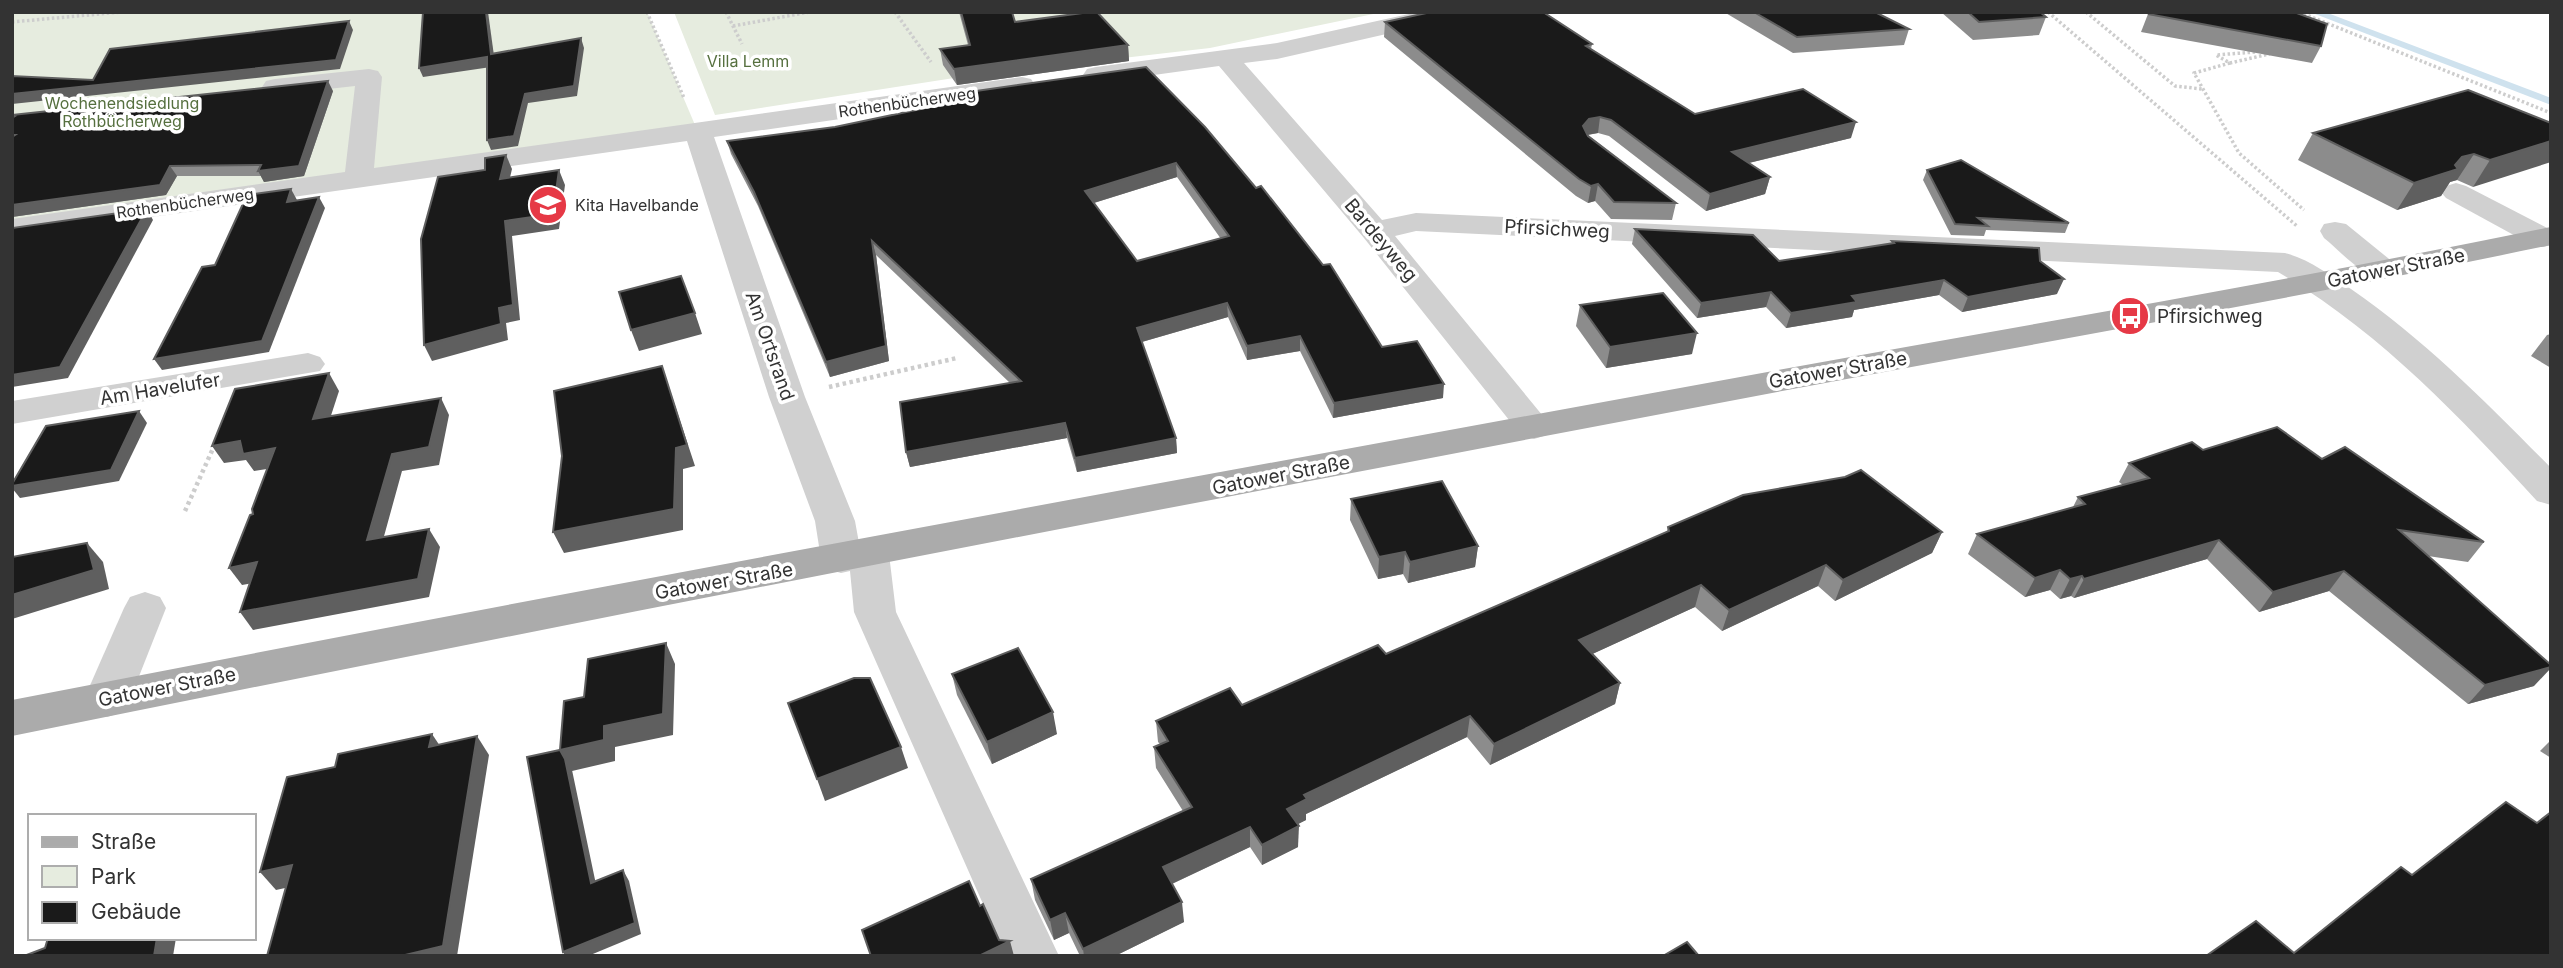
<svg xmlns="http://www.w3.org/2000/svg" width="2563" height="968" viewBox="0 0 2563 968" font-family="Inter,sans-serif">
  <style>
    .green { fill: #e6ecdf }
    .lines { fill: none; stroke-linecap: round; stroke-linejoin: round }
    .stream { fill: #cfe2ee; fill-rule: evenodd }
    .path-far1 { stroke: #cdcdcd; stroke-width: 3.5; stroke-dasharray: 2.5 2.5; stroke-linecap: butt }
    .path { stroke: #cdcdcd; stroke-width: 4.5; stroke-dasharray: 3.5 3.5; stroke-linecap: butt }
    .minor { fill: #d0d0d0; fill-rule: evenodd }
    .major { fill: #ababab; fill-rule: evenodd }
    .wall { fill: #8c8c8c; fill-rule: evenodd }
    .shaded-wall { fill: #5f5f5f }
    .building { fill: #1a1a1a; stroke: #5f5f5f; stroke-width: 2; fill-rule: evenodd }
    .labels { text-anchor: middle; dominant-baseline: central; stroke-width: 7; stroke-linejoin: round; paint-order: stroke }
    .far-park-label { font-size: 16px; fill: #56703f; stroke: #fff }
    .far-street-label { font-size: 16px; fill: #333; stroke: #fff }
    .far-poi-label { font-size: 16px; fill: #333; stroke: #fff; text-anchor: start }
    .street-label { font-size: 19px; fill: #333; stroke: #fff }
    .poi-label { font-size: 19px; fill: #333; stroke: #fff; text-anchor: start }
  </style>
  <rect width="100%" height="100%" fill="#fff"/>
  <g class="green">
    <polygon points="12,12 647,12 698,132 12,228"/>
    <polygon points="674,12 1383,12 1210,48 967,76 715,115"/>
  </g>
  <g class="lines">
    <polygon class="stream" points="2310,12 2325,12 2551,98 2551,105"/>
    <g class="path-far1">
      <polyline points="647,12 684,98"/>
      <polyline points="726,12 742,44"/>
      <polyline points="895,12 931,62"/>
      <polyline points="2048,12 2297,226"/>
      <polyline points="2086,12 2175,86 2202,89"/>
      <polyline points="2299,12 2551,113"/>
      <polyline points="12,22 121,12"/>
      <polyline points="733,26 809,12"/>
      <polyline points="2255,52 2216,55 2230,63 2269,54 2267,53"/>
      <polyline points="2230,63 2194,73 2239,153 2304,210"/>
    </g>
    <g class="path">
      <polyline points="829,387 957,358"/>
      <polyline points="185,511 215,444"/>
    </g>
    <g class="minor">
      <path d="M1418,12H1464L1460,17L1452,19L1277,59L1244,63L1382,220L1416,213L2285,253C2309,259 2331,276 2351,289C2425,340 2488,404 2551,468V505L2537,501C2458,415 2380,332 2278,272L1416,231L1395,236L1552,427L1547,435L1534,439L1521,435L1364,238L1219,66L1096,83L1087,81L1083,75L1087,69L1096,67L1277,43Z"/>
      <polygon points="369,69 378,71 382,77 374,168 1022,77 1031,79 1035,85 1031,91 1022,93 714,137 805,397 855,521 859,543 869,540 883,544 889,554 896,612 1059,956 1006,956 854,612 850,571 841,573 827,569 821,559 815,521 769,397 687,141 12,237 12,219 345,172 355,86 275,95 266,93 262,87 266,81 275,79"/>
      <polygon points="2456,183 2466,186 2551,230 2551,245 2543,247 2532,245 2446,198 2441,192 2446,186"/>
      <path d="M2335,222L2346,224L2394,263L2399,270L2394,277C2367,284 2344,254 2324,238L2320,231L2324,224Z"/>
      <polygon points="308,353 320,357 325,364 320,371 12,424 12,401"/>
      <polygon points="145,592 160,597 166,608 130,699 123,712 107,717 91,712 84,699 124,608 130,597"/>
    </g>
    <path class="major" d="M2551,227V245C2292,299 2032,344 1772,393C1185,504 598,617 12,736V700C598,586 1185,478 1773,371C2032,324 2292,280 2551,227Z"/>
  </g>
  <g class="wall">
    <polygon points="959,12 1012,12 1015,22 1128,45 1129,61 957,85 943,65 940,49 968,45"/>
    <polygon points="1724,12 1875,12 1909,29 1904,45 1793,53"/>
    <polygon points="1941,12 2040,12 2046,17 2039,35 1973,40"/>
    <polygon points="2148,14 2321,46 2312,63 2141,32"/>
    <polygon points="1385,22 1592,44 1591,49 1695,114 1851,138 1749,163 1770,177 1765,194 1706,211 1609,136 1598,133 1588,135 1676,203 1672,220 1611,219 1595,201 1588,203 1576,196 1384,37"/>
    <path d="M1146,67L1382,347L1443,398L1333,418L1300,351L1247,360L1228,317L1142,342L1176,438L1177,453L1077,472L1067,438L910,467L906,452L1010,383L876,255L889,361L830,377L758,206L731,154L727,141L835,127L970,98L969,92ZM1177,177L1221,239L1137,261L1094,203Z"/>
    <polygon points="333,91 304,176 264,182 261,176 177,176 166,195 12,217 12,115"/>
    <polygon points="2551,123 2473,187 2457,180 2450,182 2441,196 2397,210 2298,160 2313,133"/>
    <polygon points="1927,170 2069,223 2065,233 1986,230 1984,236 1951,235 1923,180"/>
    <polygon points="1635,229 1779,261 1891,244 1892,241 2040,261 2057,294 1962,312 1939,295 1854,310 1852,317 1786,328 1766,307 1697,318 1632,244"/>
    <polygon points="1580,305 1692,354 1606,368 1576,326"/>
    <polygon points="2551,334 2551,368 2531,356 2547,335"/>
    <polygon points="2203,450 2322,459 2484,542 2468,562 2428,556 2534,686 2468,704 2329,591 2259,612 2207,559 2074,598 2071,596 2060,599 2050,590 2025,597 1968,554 1977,534 2073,507 2078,497 2123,485 2119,482 2129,463"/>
    <polygon points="1351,499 1478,546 1475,567 1408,583 1403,574 1378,579 1350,520"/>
    <polygon points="1668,527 1942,532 1932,553 1835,601 1818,586 1722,631 1695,607 1592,654 1620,683 1615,704 1490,765 1467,737 1306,814 1306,820 1297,824 1298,847 1262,865 1250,847 1172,884 1184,922 1115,956 1080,956 1069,933 1054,940 1035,900 1031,879 1183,811 1156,768 1154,747 1160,744 1158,742 1156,721 1242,705 1386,654 1667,532"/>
    <polygon points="952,674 1057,734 992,764 957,695"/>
    <polygon points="2551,740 2551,758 2540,751"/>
  </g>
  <g class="shaded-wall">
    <polygon points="486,12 488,12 495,63 491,54"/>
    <polygon points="349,21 353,30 340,69 12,104 12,94 336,60"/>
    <polygon points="581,38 584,48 577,96 528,103 518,146 491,150 487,140 525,94"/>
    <polygon points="1128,45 1129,61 957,85 954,69"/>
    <polygon points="487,57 491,67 423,77 419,68"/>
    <polygon points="328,81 333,91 304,176 264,182 258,171"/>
    <polygon points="1600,117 1598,133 1586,135 1583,126 1589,119"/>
    <polygon points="1856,122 1851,138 1728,168 1732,152"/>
    <polygon points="2551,141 2551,162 2473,187 2490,160"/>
    <polygon points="2474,154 2457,180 2450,182 2441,196 2397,210 2414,183 2462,157"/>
    <polygon points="506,155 512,169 506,194 500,179"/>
    <polygon points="1176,163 1177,177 1087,205 1085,191"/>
    <polygon points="170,166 177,176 166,195 12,217 12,205"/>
    <polygon points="559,170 565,185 559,229 512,236 520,320 506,323 508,340 432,361 424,345 505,221"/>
    <polygon points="1770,177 1765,194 1706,211 1710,194"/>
    <polygon points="1598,184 1595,201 1588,203 1591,186"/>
    <polygon points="291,189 297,200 292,212 287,202"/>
    <polygon points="319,197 325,208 269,352 162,370 154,359"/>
    <polygon points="147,209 153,220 68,378 12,387 12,375"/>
    <polygon points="872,241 876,255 889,361 830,377 826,362"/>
    <polygon points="2064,279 2057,294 1962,312 1968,297"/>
    <polygon points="1944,280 1939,295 1854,310 1852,317 1786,328 1791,313 1852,296"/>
    <polygon points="1771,292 1766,307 1697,318 1701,303"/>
    <polygon points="1227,303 1228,317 1138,343 1137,328"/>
    <polygon points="695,313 702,334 639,351 631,330"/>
    <polygon points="1697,333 1692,354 1606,368 1610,347"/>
    <polygon points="1300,336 1300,351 1247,360 1247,346"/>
    <polygon points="662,366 695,466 683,469 683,530 564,553 553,532"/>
    <polygon points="329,373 339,391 324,437 313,419"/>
    <polygon points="1444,384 1443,398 1333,418 1334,403"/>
    <polygon points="441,398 449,415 439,465 402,471 378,558 367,540 392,454"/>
    <polygon points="139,411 147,423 119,481 20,498 12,488 12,486"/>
    <polygon points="1065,423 1067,438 910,467 906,452"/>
    <polygon points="1176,438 1177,453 1077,472 1075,458"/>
    <polygon points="240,441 275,448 286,466 254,471 246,460 224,463 212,446"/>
    <polygon points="429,529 440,547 429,597 253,630 240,612"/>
    <polygon points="1942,532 1932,553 1835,601 1843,580"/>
    <polygon points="2219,540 2207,559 2074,598 2084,579"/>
    <polygon points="87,543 103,562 109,589 12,619 12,595"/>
    <polygon points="1478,546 1475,567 1408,583 1410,562"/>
    <polygon points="1405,552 1403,574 1378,579 1379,557"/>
    <polygon points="257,562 269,580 242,585 229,568"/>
    <polygon points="1826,565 1818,586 1722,631 1729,610"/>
    <polygon points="2060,570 2050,590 2025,597 2035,578"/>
    <polygon points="2344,571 2329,591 2259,612 2273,592"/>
    <polygon points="2082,576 2071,596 2060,599 2070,579"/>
    <polygon points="1701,585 1695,607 1575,662 1579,640"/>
    <polygon points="666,643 675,664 673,735 615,747 615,761 572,771 572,770 598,894 591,883 560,750 604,726"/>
    <polygon points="2551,667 2551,668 2534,686 2468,704 2485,685"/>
    <polygon points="1620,683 1615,704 1490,765 1494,744"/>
    <polygon points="1053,712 1057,734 992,764 987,742"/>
    <polygon points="1470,716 1467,737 1306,814 1306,820 1287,830 1287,809 1304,795"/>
    <polygon points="432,734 444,752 429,747"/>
    <polygon points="477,736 489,755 457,956 401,956"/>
    <polygon points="901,747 908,768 825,801 817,779"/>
    <polygon points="1299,826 1298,847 1262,865 1262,845"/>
    <polygon points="1250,827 1250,847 1165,887 1163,867"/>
    <polygon points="292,865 308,883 276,890 260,872"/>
    <polygon points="623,870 629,881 641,934 588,956 565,956 563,952"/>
    <polygon points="1182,902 1184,922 1115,956 1084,956 1083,949"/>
    <polygon points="1065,913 1069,933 1054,940 1050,920"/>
    <polygon points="157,938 176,938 173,956 154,956"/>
    <polygon points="1010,941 1014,956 979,956"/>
  </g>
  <g class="building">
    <polygon points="423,12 486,12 491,54 581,38 574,86 525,94 514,136 487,140 487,57 419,68"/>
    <polygon points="961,12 1012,12 1015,22 1090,12 1097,12 1128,45 954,69 940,49 970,45"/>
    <polygon points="1431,12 1543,12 1592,44 1586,46 1695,114 1803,89 1856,122 1732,152 1770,177 1710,194 1611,120 1600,117 1589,119 1583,126 1588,136 1676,203 1614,202 1598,184 1591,186 1579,179 1385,22"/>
    <polygon points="1754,12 1875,12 1909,29 1797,37"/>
    <polygon points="1968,12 2040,12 2046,17 1979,22"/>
    <polygon points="2155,12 2294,12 2327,24 2321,46 2148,14"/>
    <polygon points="349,21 336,60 12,94 12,76 93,80 110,49"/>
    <path d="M1146,67L1205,127L1256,188L1261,186L1323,265L1330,264L1382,347L1417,341L1444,384L1334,403L1300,336L1247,346L1227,303L1137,328L1176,438L1075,458L1065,423L906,452L900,402L1021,381L872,241L886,346L826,362L754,192L727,141L835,127L973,98L969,92ZM1176,163L1229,236L1137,261L1085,191Z"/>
    <polygon points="328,81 299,166 258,171 261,165 170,166 160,185 12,205 12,137 15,135 12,135 12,118 15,116 12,115"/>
    <polygon points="2468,90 2551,123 2551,141 2490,160 2474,154 2462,157 2455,165 2458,169 2414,183 2313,133"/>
    <polygon points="506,155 500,179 559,170 553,214 505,221 513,305 499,308 501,324 424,345 421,239 438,177 485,170 485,158"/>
    <polygon points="1961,160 2069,223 1978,218 1988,226 1955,224 1927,170"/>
    <polygon points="291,189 287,202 319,197 262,341 154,359 202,267 215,265 247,195"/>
    <polygon points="147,209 60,367 12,375 12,228"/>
    <polygon points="1635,229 1753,235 1779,261 1894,243 1892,241 2039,248 2040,261 2064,279 1968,297 1944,280 1852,296 1857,302 1791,313 1771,292 1701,303"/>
    <polygon points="681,276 695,313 631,330 619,292"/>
    <polygon points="1663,293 1697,333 1610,347 1580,305"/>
    <polygon points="662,366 687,445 676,448 674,509 553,532 562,456 554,391"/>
    <polygon points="329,373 313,419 441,398 429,447 392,454 367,540 429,529 418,579 240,612 257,562 229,568 250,515 253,514 252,509 275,448 243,454 240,441 212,446 235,389"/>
    <polygon points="139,411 111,470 12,486 12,484 46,426"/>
    <polygon points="2277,427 2322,459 2345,447 2484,542 2399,530 2551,665 2551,667 2485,685 2344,571 2273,592 2219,540 2084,579 2082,576 2070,579 2060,570 2035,578 1977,534 2085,504 2078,497 2149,478 2129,463 2192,442 2203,450"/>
    <polygon points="1861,470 1942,532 1843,580 1826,565 1729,610 1701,585 1579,640 1620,683 1494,744 1470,716 1304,795 1307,799 1287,809 1299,826 1262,845 1250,827 1163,867 1182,902 1083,949 1065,913 1050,920 1031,879 1192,807 1154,747 1168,741 1156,721 1230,688 1242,705 1378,645 1386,654 1669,531 1668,527 1743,495 1845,477"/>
    <polygon points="1442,481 1478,546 1410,562 1405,552 1379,557 1351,499"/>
    <polygon points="87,543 94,570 12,595 12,557"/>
    <polygon points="666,643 663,714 604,726 604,740 560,750 564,701 584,697 588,659"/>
    <polygon points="1018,648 1053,712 987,742 952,674"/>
    <polygon points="854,678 870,678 901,747 817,779 788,703"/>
    <polygon points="432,734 429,747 477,736 443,946 401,956 267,956 292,865 260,872 287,777 335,767 338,754"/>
    <polygon points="560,750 565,759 591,883 623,870 635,923 563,952 527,757"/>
    <polygon points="2506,802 2537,823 2551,812 2551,956 2206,956 2256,921 2294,953 2401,867 2412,875"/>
    <polygon points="969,881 980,906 983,904 999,940 1010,941 979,956 871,956 862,930"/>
    <polygon points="48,938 157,938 154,956 24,956 45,948"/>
    <polygon points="1687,942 1699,956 1663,956"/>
  </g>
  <defs>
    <g id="school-disc" transform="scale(2.0125)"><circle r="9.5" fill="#e63946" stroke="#fff"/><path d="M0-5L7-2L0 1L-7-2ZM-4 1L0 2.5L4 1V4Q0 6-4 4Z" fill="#fff"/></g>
    <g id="bus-disc" transform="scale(2.0125)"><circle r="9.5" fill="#e63946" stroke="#fff"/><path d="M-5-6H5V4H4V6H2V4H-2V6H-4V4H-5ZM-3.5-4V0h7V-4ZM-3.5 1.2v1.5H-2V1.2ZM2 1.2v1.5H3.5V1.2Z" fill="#fff"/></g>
  </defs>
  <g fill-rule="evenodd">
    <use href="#school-disc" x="548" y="205"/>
    <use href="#bus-disc" x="2130" y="316"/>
  </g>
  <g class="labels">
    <g class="far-park-label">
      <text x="748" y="61">Villa Lemm</text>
      <text x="122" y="103">Wochenendsiedlung<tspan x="122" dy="18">Rothbücherweg</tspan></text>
    </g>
    <g class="far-street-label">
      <text transform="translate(907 102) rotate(-8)">Rothenbücherweg</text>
      <text transform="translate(185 203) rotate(-8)">Rothenbücherweg</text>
    </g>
    <g class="far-poi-label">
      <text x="575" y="205">Kita Havelbande</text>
    </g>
    <g class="street-label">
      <text transform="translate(1557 229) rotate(3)">Pfirsichweg</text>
      <text transform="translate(1381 240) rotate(50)">Bardeyweg</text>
      <text transform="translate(2396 268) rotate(-11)">Gatower Straße</text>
      <text transform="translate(770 346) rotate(71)">Am Ortsrand</text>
      <text transform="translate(1838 370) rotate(-10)">Gatower Straße</text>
      <text transform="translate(160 389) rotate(-9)">Am Havelufer</text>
      <text transform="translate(1281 475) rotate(-11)">Gatower Straße</text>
      <text transform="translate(724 581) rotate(-10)">Gatower Straße</text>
      <text transform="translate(167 687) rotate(-11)">Gatower Straße</text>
    </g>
    <g class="poi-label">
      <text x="2157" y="316">Pfirsichweg</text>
    </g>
  </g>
  <rect width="2563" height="968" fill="none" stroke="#333333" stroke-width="28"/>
  <rect x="28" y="814" width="228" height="126" fill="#ffffff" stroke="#adadad" stroke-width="2"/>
  <rect x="42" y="837" width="35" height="10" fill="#ababab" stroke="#adadad" stroke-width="2"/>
  <text x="91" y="849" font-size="21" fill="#333333">Straße</text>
  <rect x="42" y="866" width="35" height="21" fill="#e6ecdf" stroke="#adadad" stroke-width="2"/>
  <text x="91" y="884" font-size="21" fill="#333333">Park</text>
  <rect x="42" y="902" width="35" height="21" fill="#1a1a1a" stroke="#adadad" stroke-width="2"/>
  <text x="91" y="919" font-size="21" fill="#333333">Gebäude</text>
</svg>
